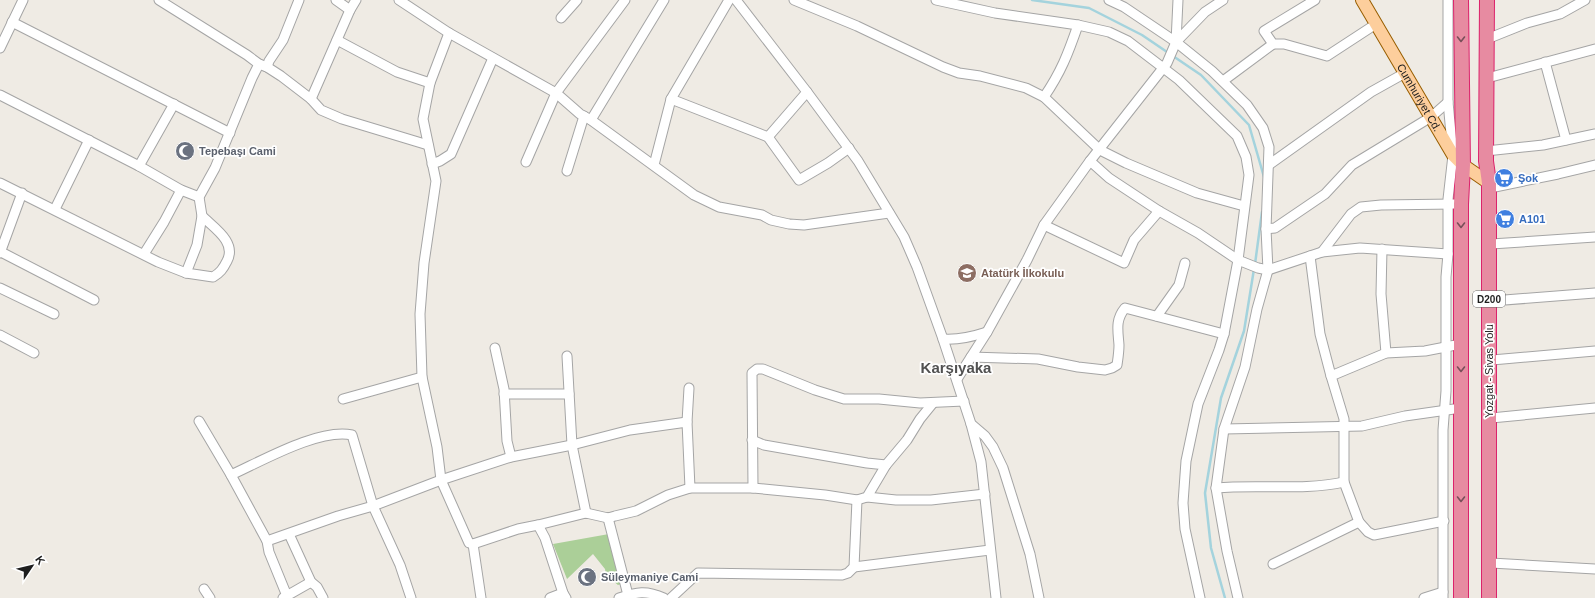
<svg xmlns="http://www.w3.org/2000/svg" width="1595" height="598" viewBox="0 0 1595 598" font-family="Arial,sans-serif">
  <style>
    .forest { fill: #abcf98 }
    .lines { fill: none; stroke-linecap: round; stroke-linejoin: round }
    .stream { stroke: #a4d3dd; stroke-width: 2.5 }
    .minor-casing { stroke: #a5a5a5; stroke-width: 11 }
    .major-casing { stroke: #985e00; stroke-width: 14 }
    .highway-casing { stroke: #dc226b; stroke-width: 16 }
    .minor { stroke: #fff; stroke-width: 9 }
    .major { stroke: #fdce9c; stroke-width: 12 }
    .highway { stroke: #e78ba1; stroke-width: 14 }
    .oneway { stroke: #784f59 }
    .labels { text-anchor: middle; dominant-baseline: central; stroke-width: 3.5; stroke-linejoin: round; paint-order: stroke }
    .shield { fill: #fff; stroke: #626262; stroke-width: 1 }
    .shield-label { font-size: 10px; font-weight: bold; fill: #1e1e1e }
    .street-label { font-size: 11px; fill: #1e1e1e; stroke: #fff }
    .worship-label { font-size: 11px; font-weight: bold; fill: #5b616d; stroke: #fff; text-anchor: start }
    .shop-label { font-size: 11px; font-weight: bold; fill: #366cbe; stroke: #fff; text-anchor: start }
    .education-label { font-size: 11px; font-weight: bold; fill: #785e54; stroke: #fff; text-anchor: start }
    .district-label { font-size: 15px; font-weight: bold; fill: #515151; stroke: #fff }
  </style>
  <rect width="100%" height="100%" fill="#efebe4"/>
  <polygon class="forest" points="609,534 621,584 618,585 606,575 605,569 593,554 567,579 553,544"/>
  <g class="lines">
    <g class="stream">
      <polyline points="1032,0 1089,8 1142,35 1201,75 1249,125 1264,177"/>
      <polyline points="1255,264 1262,212"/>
      <polyline points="1225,598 1211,548 1205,493 1221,398 1244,331 1254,269"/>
    </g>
    <g class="minor-casing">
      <g id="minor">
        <polyline points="159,0 247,55 259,64 267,67 281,76 311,99 321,110 342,119 428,145"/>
        <polyline points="336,0 350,10"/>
        <polyline points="399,0 449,33 556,93 580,114 591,120 694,195 719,207 762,215 771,220 789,224 804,225 889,213"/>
        <polyline points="736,0 807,92 858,161 904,237 917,267 943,339 971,424 985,436 993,447 1003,468 1030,554 1039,598"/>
        <polyline points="794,0 857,26 943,67 959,73 980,76 1026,88 1044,97 1100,150 1126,163 1197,193 1244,206"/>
        <polyline points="936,0 995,13 1078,25 1109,32 1128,41 1179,80 1237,136 1246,157 1249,175 1238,260 1224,334 1219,350 1198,404 1186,461 1183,503 1185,529 1200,598"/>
        <polyline points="1109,0 1124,7 1176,42 1212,71 1247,105 1263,128 1269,147 1266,229 1268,270 1257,309 1245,367 1224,429 1216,488 1227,551 1238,598"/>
        <polyline points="1315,0 1264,31 1273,44 1284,44 1327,56 1376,24"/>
        <polyline points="561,18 577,0"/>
        <polyline points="12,22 230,133"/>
        <polyline points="449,33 430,83 423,119 436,181 424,263 420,314 422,377 437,447 441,480 469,543 473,544 518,529 538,525 545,538 563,593 566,598"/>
        <polyline points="1492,37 1527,23 1560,14 1585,0"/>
        <polyline points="337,40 397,72 430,83"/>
        <polyline points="1176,42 1178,0"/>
        <polyline points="0,48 23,0"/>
        <polyline points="1545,62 1566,140"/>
        <polyline points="267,67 269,61 283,40 299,0"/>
        <polyline points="1491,77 1595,49"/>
        <polyline points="1223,81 1273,44"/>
        <polyline points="0,95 139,166 181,190 199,197"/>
        <path d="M1044,97C1061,72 1068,54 1078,25"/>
        <polyline points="311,99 350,10 356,0"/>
        <polyline points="671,99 768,137 799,180 828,163 849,148"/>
        <polyline points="591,120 664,0"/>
        <polyline points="768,137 807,92"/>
        <polyline points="1486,151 1543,145 1595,134"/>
        <polyline points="1090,161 1109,178 1159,211 1198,233 1238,260 1258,268 1268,270 1322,252 1360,248 1448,254"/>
        <polyline points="526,162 556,93 625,0"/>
        <polyline points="432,164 440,161 451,154 493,58"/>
        <polyline points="1270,164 1371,92 1405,73"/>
        <polyline points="654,165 671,99 729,0"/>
        <polyline points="139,166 174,104"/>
        <polyline points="567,171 584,116"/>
        <path d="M0,183L158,262L186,273L213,277C220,273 223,269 227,261C237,242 214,228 202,216"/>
        <polyline points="1489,183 1490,188 1558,174 1595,165"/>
        <polyline points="55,209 89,140"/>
        <polyline points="1044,225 1124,263 1134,240 1159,211"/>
        <polyline points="1266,229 1275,228 1325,194 1352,165 1431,117 1448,102"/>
        <polyline points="1491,244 1595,237"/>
        <polyline points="1382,249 1381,294 1386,353"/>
        <polyline points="1,252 94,300"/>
        <polyline points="1322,252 1351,214 1361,207 1381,205 1454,204"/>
        <polyline points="0,253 22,193"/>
        <polyline points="144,254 164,222 181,190"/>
        <polyline points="1310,256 1320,334 1331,376 1344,419 1344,482 1359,522 1368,532 1374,535 1444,521"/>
        <polyline points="186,273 197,245 202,216 199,197 215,168 252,78 259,64"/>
        <polyline points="0,288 54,314"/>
        <polyline points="1492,301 1595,293"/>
        <polyline points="1157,316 1179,285 1185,263"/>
        <polyline points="0,335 34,353"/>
        <path d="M943,339C959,340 972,337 987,332"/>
        <polyline points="495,348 504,389 507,441 511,457"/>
        <polyline points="567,356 572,445 586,513"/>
        <path d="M971,357L1038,359L1078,367L1105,370L1112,368L1117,365C1118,358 1119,352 1119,345C1118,331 1115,320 1125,308L1224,334"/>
        <polyline points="1492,360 1595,351"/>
        <polyline points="1331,376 1386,353 1425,351 1461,344"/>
        <polyline points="957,379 987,332 1027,260 1044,225 1090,161 1167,63 1176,42 1205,12 1223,0"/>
        <polyline points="504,394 569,394"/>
        <polyline points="343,399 422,377"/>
        <polyline points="1491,418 1595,408"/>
        <polyline points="199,421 231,475 267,541 269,552 287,596"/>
        <polyline points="687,422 689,388"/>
        <polyline points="971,424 981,462 996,598"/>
        <polyline points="1224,429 1362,426 1405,416 1461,408"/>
        <polyline points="752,440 764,445 867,463 886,465"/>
        <path d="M231,475C262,461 319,428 352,435L373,506L400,565L411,598"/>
        <polyline points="753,488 752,373 757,369 763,369 815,390 844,399 879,399 920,403 964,401"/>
        <path d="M1216,488C1259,484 1303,491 1344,482"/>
        <polyline points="867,497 896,500 931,500 985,494"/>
        <polyline points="608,518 628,595"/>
        <polyline points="538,525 586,513 608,518 615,516 636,511 668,495 690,488 753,488 825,495 857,500 867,497 886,465 907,440 920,419 933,403"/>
        <polyline points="289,534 311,582 317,587 323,598"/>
        <polyline points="267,541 338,516 373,506 441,480 511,457 572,445 630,430 687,422 690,488"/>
        <polyline points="473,544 481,598"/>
        <polyline points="1491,563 1595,569"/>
        <polyline points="1273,564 1359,522"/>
        <polyline points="854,567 990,550"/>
        <polyline points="204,589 210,598"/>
        <polyline points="283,598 311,582"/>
        <polyline points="550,598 563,593"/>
        <path d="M619,598C637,592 646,590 664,598"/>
        <polyline points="671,598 698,573 842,575 848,573 854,567 857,500"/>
        <polyline points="1424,598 1443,592"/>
        <polyline points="1443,598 1443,430 1446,391 1446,277 1448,254 1448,199 1453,155 1448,102 1448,0"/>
      </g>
    </g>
    <g class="major-casing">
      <g id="major">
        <path id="s1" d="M1362,0L1453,155L1463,165L1489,183"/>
      </g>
    </g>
    <g class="highway-casing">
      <g id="highway">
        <polyline points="1487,0 1486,161 1489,183 1489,598"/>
        <polyline points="1461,598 1461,204 1463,165 1461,0"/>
      </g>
    </g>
    <use href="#minor" class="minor"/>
    <use href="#major" class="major"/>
    <use href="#highway" class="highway"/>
  </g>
  <defs><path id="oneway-chevron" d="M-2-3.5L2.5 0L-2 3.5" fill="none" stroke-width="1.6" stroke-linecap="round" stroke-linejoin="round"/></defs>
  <g class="oneway">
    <use href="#oneway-chevron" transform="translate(1461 39) rotate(90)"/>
    <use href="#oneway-chevron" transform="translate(1461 225) rotate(90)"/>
    <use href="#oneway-chevron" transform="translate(1461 369) rotate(90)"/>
    <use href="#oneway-chevron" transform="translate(1461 499) rotate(90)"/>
  </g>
  <defs>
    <g id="mosque-disc" transform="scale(1)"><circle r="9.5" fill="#6b7280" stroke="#fff"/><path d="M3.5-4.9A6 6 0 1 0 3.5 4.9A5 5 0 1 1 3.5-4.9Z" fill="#fff"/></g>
    <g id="supermarket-disc" transform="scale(1)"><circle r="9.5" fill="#3f7fe0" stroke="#fff"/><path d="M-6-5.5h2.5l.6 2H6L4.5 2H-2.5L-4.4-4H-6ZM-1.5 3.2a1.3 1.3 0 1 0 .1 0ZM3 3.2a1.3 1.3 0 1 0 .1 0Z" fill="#fff"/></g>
    <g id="school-disc" transform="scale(1)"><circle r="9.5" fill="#8d6e63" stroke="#fff"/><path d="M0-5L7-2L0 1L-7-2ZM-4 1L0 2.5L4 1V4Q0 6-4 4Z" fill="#fff"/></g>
  </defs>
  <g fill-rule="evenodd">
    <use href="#mosque-disc" x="185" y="151"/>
    <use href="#supermarket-disc" x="1504" y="178"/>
    <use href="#supermarket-disc" x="1505" y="219"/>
    <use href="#school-disc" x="967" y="273"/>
    <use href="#mosque-disc" x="587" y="577"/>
  </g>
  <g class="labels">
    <rect class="shield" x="1473" y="291" width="32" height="16" rx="3"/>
    <g class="shield-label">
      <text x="1489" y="299">D200</text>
    </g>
    <g class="street-label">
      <text stroke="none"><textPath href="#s1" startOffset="113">Cumhuriyet Cd.</textPath></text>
      <text transform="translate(1489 371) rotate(-90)">Yozgat - Sivas Yolu</text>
    </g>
    <g class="worship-label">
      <text x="199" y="151">Tepebaşı Cami</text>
      <text x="601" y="577">Süleymaniye Cami</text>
    </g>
    <g class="shop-label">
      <text x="1518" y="178">Şok</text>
      <text x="1519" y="219">A101</text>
    </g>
    <g class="education-label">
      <text x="981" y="273">Atatürk İlkokulu</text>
    </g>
    <g class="district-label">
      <text x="956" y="367">Karşıyaka</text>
    </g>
  </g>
  <g transform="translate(32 566) rotate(55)" stroke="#ffffff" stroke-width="3" paint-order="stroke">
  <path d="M0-3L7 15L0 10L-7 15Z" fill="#1e1e1e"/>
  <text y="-6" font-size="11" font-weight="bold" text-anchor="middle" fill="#1e1e1e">K</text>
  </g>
</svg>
